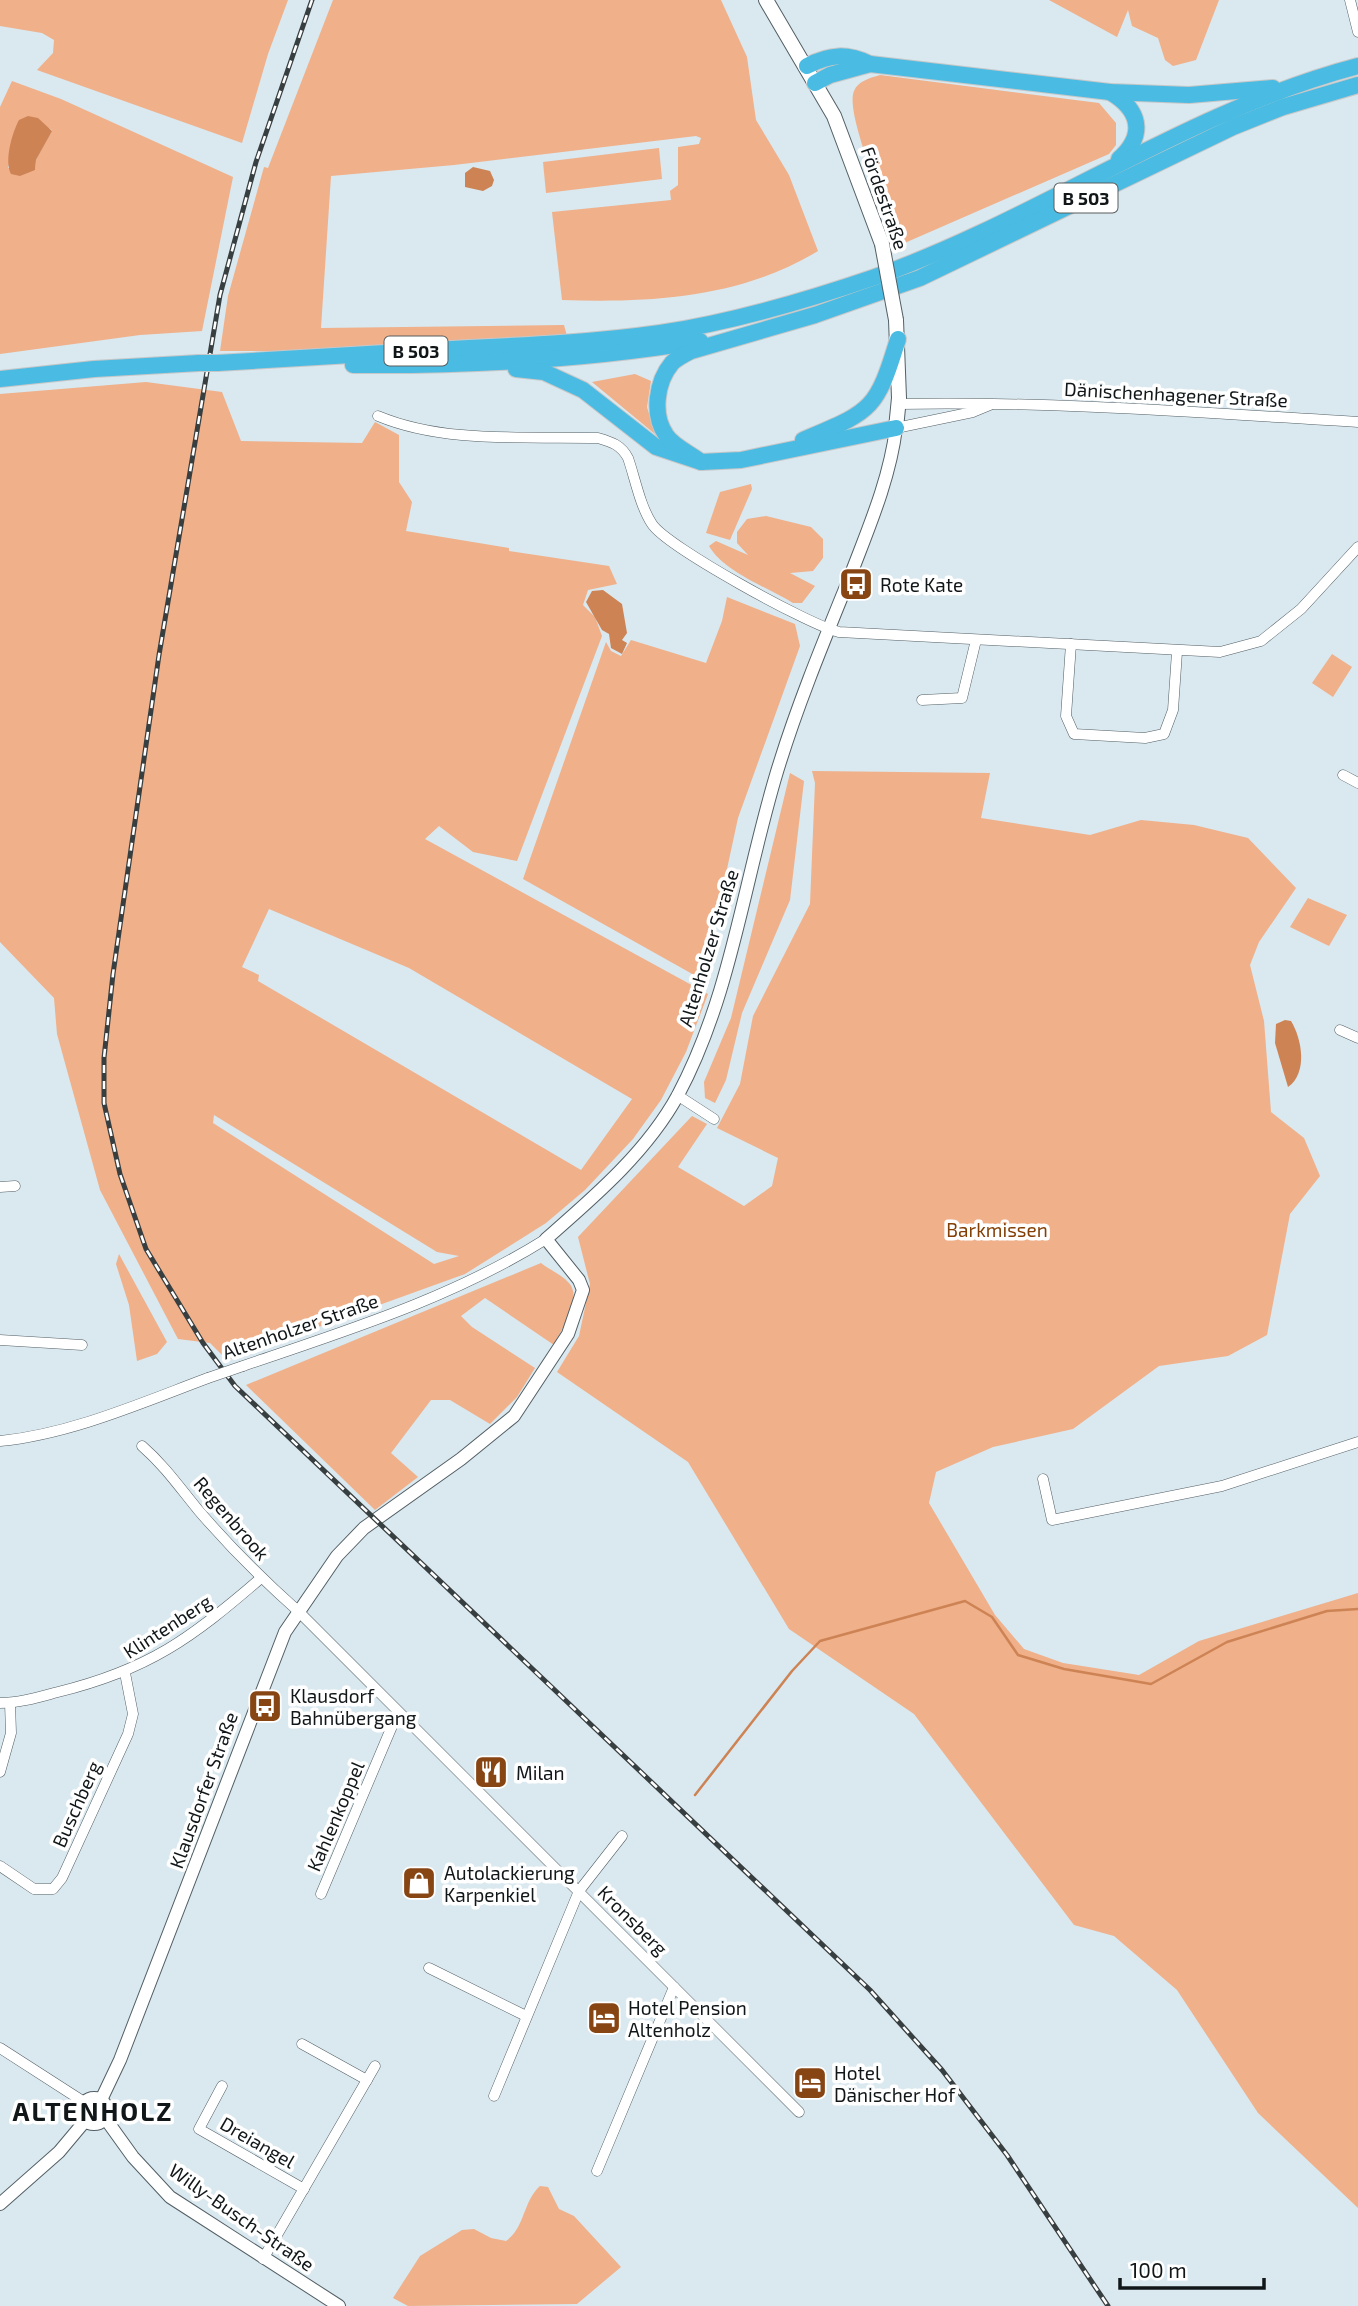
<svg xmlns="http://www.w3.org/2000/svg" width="1358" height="2306" viewBox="0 0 1358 2306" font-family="'Exo 2',sans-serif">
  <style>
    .green { fill: #efb08a; fill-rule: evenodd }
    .water { fill: #cd8354 }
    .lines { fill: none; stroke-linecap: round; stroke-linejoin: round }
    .stream { stroke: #cd8354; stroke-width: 2.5 }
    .minor-casing { stroke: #525f65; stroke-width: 11 }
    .tertiary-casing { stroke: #525f65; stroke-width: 14 }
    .secondary-casing { stroke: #525f65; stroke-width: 16 }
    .trunk-casing { stroke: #c6c7c8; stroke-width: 18 }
    .minor { stroke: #fff; stroke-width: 10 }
    .tertiary { stroke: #fff; stroke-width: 12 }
    .secondary { stroke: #fff; stroke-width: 14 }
    .trunk { stroke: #4abbe2; stroke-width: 16 }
    .rail-casing { stroke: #383f41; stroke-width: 5 }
    .rail { stroke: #fff; stroke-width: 2.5; stroke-dasharray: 8; stroke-linecap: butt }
    .minor-bridge-casing { stroke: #525f65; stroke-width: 11; stroke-linecap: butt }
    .secondary-bridge-casing { stroke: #525f65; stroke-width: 16; stroke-linecap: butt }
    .trunk-bridge-casing { stroke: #c6c7c8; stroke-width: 18; stroke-linecap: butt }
    .minor-bridge { stroke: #fff; stroke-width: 10 }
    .secondary-bridge { stroke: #fff; stroke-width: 14 }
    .trunk-bridge { stroke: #4abbe2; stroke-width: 16 }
    .labels { text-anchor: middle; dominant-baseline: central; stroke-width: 7; stroke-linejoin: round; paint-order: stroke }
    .shield { fill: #fff; stroke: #585c5d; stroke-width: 2 }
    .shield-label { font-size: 18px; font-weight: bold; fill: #111618 }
    .street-label { font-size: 19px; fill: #111618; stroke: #fff }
    .poi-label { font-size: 19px; fill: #111618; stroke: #fff; text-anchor: start }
    .park-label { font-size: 19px; fill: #833f05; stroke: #fff }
    .district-label { font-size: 26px; font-weight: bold; letter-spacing: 2px; fill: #111618; stroke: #fff }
  </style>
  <rect width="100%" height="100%" fill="#dae8ef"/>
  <g class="green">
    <polygon points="0,0 288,0 268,54 242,143 37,70 53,53 54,40 42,33 0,26"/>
    <path d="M333,0H721L747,57L756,120L789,175L818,251C741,298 651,303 562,300L552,212L671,200L670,191L678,185V147L699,144L701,138L696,136L454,165L331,176L321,328L564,325L567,336L319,351H220L228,296L264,167L268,168Z"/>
    <polygon points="1049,0 1219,0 1196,60 1173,66 1165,60 1158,38 1132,26 1128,10 1117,37"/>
    <path d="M880,75L1099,103L1116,123V145L1109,154L900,245C890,218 844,114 854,91C858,81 870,78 880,75Z"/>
    <path d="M12,81L61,99L233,177L202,331L140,335L0,354V107ZM43,125L52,130L36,160L35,170L8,168L11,155Z"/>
    <polygon points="659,148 662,179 546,193 543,162"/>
    <polygon points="635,374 651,381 647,407 655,434 592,382"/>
    <path d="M146,382L222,392L241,441L362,443L375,422L399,435V482L412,502L406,531L509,548V551L609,566L617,584L588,590L583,605L595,617L602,636L517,861L473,852L439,826L425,839L708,994L686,1052L661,1100L633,1139L585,1190L546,1223L465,1274L227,1360L210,1343L178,1339L100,1190L57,1034L54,998L0,942V394ZM269,909L409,968L632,1099L581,1170L258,981L259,975L242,967ZM214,1115L437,1252L459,1256L434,1264L213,1123Z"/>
    <polygon points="751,484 752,489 730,540 706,533 720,492"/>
    <path d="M766,516L811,527L823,539V558L813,571L790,573L815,586L802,603H793C767,587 724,572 709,546L716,541L748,555L737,543V532L747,519Z"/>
    <polygon points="727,597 795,624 800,646 738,818 703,980 523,879 606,642 611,651 621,656 631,640 706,663 722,621"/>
    <polygon points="1332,654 1352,667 1333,697 1312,683"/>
    <polygon points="812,771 990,773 981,818 1090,835 1141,820 1194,825 1248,838 1296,888 1259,942 1250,965 1264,1021 1271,1112 1304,1138 1320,1176 1290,1214 1267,1335 1228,1356 1159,1366 1073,1429 993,1447 936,1472 929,1503 995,1615 1024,1649 1063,1663 1139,1675 1199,1641 1358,1593 1358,2208 1258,2113 1177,1990 1114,1936 1074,1925 914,1714 789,1629 688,1462 557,1372 579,1336 590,1284 578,1237 692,1116 707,1124 678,1167 744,1206 772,1186 778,1158 717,1128 740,1084 753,1016 810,904 815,783"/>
    <polygon points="790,773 804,781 790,900 742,1013 726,1080 715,1103 705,1098 704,1082 731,1018"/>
    <polygon points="1308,898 1347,915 1329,946 1290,927"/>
    <polygon points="119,1254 167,1342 157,1354 137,1361 129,1305 116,1264"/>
    <path d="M541,1263C550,1270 562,1275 569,1283C583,1298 561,1330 554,1345L485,1298L461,1316L472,1327L535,1368L517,1397L490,1424L450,1400H431L391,1453L418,1477L375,1510L246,1385Z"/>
    <path d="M540,2186L548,2187L559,2209L574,2216L621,2267L577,2304L408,2306L393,2298L420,2256L462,2230L474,2229L491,2238L506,2241C525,2228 523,2201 540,2186Z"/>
  </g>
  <g class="water">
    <path d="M28,116L38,118L52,131L36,160L35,170L20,176L11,174C4,161 12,133 19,120Z"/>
    <polygon points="473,167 490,171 494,180 492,186 483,191 465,187 465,173"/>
    <polygon points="603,590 622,604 627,633 622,640 627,643 622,654 611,648 609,634 602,630 586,602 592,591"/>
    <path d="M1285,1020L1291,1021C1302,1039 1308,1073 1288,1087L1275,1043L1276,1024Z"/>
  </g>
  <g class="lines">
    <polyline class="stream" points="695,1795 792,1671 820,1641 965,1601 992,1617 1018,1655 1064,1669 1151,1684 1227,1642 1327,1611 1358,1609"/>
    <g class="minor-casing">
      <g id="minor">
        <polyline points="1350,0 1358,32"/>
        <path d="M898,404C1052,401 1205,413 1358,422"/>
        <path d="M378,416C445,444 526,436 598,438C612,442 621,445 628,458C635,478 640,506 652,524C667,547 811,626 839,632L1220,652L1261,641L1301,609L1358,547"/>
        <polyline points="896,428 973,412 990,405"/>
        <polyline points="1071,644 1066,716 1074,734 1145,738 1164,734 1173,710 1177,652"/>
        <polyline points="922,700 962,698 976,640"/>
        <polyline points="1343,775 1358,783"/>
        <polyline points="1340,1030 1358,1038"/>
        <polyline points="677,1095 714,1119"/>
        <polyline points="0,1187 15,1186"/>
        <polyline points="0,1340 82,1345"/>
        <path d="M243,1366C348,1330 452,1298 546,1239"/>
        <path d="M0,1441C71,1434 141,1403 208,1378"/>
        <path d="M142,1446C165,1466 180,1488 199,1511C230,1547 263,1580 298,1611L799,2112"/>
        <polyline points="1043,1479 1052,1520 1222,1486 1358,1442"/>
        <path d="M0,1703C20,1703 39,1697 58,1692C148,1670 192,1638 261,1578"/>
        <polyline points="0,1772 11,1733 10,1703"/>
        <polyline points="0,1866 34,1889 53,1889 62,1878 128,1734 133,1714 125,1673"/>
        <polyline points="321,1894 398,1712"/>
        <polyline points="429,1968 526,2016"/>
        <polyline points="302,2044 367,2080"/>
        <polyline points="0,2048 84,2102"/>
        <polyline points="222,2086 199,2129 304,2189"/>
        <polyline points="494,2096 579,1891 622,1836"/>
        <polyline points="597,2171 674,1987"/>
        <polyline points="263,2259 375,2066"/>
      </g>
    </g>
    <g class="tertiary-casing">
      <g id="tertiary">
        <circle cx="94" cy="2111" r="13"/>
        <path d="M101,2100L120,2060L285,1632L337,1556L364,1528L461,1459L514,1416L568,1334L583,1290L579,1280L546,1239C594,1197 647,1152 678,1095C733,992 745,872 780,762C800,698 826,636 851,574C869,527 890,478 896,428"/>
        <polyline points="105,2118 133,2157 170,2197 339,2306"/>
        <polyline points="0,2204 59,2152 85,2121"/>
      </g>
    </g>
    <g class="secondary-casing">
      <g id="secondary">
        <polyline points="766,0 834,116 882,244"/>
        <polyline points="896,428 899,398 896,320"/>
      </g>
    </g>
    <g class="trunk-casing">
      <g id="trunk">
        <path d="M807,66C830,54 847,53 870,64L1110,92L1189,95L1273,88"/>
        <polyline points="815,83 830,75 870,64"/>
        <path d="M1110,92C1139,109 1147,134 1119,159"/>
        <path d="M217,363C301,358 385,353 469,348C533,345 597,342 660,333C734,322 805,301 875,277C1041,218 1187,111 1358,66"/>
        <path d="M353,365C469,366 585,360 700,341"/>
        <polyline points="516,369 544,372 583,390 656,447 701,462 741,460 896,428"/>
        <polyline points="0,379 94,369 199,363"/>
        <path d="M803,440C871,411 876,412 898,339"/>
        <path d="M701,462C691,454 673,446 666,435C652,415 656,382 672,363C677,358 685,354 691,351L815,315L920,278L1233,127L1283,107L1358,85"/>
      </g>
    </g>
    <use href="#minor" class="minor"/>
    <use href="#tertiary" class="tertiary"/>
    <use href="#secondary" class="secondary"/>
    <use href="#trunk" class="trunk"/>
    <g class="rail-casing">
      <polyline id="rail" points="312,0 256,162 220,295 159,655 113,974 104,1058 104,1103 120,1174 146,1249 203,1343 235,1386 870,1990 942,2070 1007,2155 1108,2306"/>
    </g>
    <use href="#rail" class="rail"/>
    <g class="minor-bridge-casing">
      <polyline id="minor-bridge" points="208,1378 243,1366"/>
    </g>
    <g class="secondary-bridge-casing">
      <polyline id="secondary-bridge" points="882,244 896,320"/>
    </g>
    <g class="trunk-bridge-casing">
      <polyline id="trunk-bridge" points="199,363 217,363"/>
    </g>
    <use href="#minor-bridge" class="minor-bridge"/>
    <use href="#secondary-bridge" class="secondary-bridge"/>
    <use href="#trunk-bridge" class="trunk-bridge"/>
  </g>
  <defs>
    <g id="bus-square" transform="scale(1.75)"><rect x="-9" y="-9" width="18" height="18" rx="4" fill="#874514" stroke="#fff"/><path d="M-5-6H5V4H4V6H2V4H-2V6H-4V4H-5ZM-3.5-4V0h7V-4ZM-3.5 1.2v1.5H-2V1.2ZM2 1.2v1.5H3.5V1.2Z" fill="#fff"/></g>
    <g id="restaurant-square" transform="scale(1.75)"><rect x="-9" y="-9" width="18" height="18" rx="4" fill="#874514" stroke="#fff"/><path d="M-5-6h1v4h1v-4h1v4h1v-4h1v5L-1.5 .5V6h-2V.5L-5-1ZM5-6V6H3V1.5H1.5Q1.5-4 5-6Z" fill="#fff"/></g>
    <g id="shop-square" transform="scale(1.75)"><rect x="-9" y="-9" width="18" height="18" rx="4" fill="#874514" stroke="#fff"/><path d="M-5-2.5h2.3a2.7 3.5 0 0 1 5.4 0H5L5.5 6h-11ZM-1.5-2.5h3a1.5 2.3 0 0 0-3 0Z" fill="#fff"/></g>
    <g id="hotel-square" transform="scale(1.75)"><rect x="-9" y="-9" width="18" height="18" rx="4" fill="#874514" stroke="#fff"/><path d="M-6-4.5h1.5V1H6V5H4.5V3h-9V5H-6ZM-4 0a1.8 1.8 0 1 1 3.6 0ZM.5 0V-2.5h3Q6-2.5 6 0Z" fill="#fff"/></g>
  </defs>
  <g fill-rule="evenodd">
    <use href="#bus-square" x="856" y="584"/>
    <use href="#bus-square" x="265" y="1706"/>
    <use href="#restaurant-square" x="491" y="1772"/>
    <use href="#shop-square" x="419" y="1883"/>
    <use href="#hotel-square" x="604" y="2018"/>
    <use href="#hotel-square" x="810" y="2083"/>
  </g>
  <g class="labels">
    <g class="shield">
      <rect x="1054.5" y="183.5" width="63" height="29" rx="5"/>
      <rect x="384.5" y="336.5" width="63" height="29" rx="5"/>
    </g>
    <g class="shield-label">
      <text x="1086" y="198">B 503</text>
      <text x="416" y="351">B 503</text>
    </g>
    <g class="street-label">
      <text transform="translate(885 198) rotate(71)">Fördestraße</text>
      <text transform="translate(1176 394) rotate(3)">Dänischenhagener Straße</text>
      <text transform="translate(708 948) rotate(-73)">Altenholzer Straße</text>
      <text transform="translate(300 1326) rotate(-19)">Altenholzer Straße</text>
      <text transform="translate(232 1518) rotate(49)">Regenbrook</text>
      <text transform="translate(167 1626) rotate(-33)">Klintenberg</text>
      <text transform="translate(203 1790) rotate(-70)">Klausdorfer Straße</text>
      <text transform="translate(76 1804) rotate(-66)">Buschberg</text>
      <text transform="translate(335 1816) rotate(-67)">Kahlenkoppel</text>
      <text transform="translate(633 1920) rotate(45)">Kronsberg</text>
      <text transform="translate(258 2142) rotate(30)">Dreiangel</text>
      <text transform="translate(242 2217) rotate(35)">Willy-Busch-Straße</text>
    </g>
    <g class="poi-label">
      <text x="880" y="584">Rote Kate</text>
      <text x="290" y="1695">Klausdorf<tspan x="290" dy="22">Bahnübergang</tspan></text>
      <text x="516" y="1772">Milan</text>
      <text x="444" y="1872">Autolackierung<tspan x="444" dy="22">Karpenkiel</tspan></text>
      <text x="628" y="2007">Hotel Pension<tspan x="628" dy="22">Altenholz</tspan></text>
      <text x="834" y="2072">Hotel<tspan x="834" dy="22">Dänischer Hof</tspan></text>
    </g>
    <g class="park-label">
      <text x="997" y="1229">Barkmissen</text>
    </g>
    <g class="district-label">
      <text x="93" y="2110">ALTENHOLZ</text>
    </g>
  </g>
  <path d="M1120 2278v10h144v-10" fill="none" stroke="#111618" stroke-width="3.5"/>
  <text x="1130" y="2278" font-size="21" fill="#111618" stroke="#ffffff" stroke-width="5" paint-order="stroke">100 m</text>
</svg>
